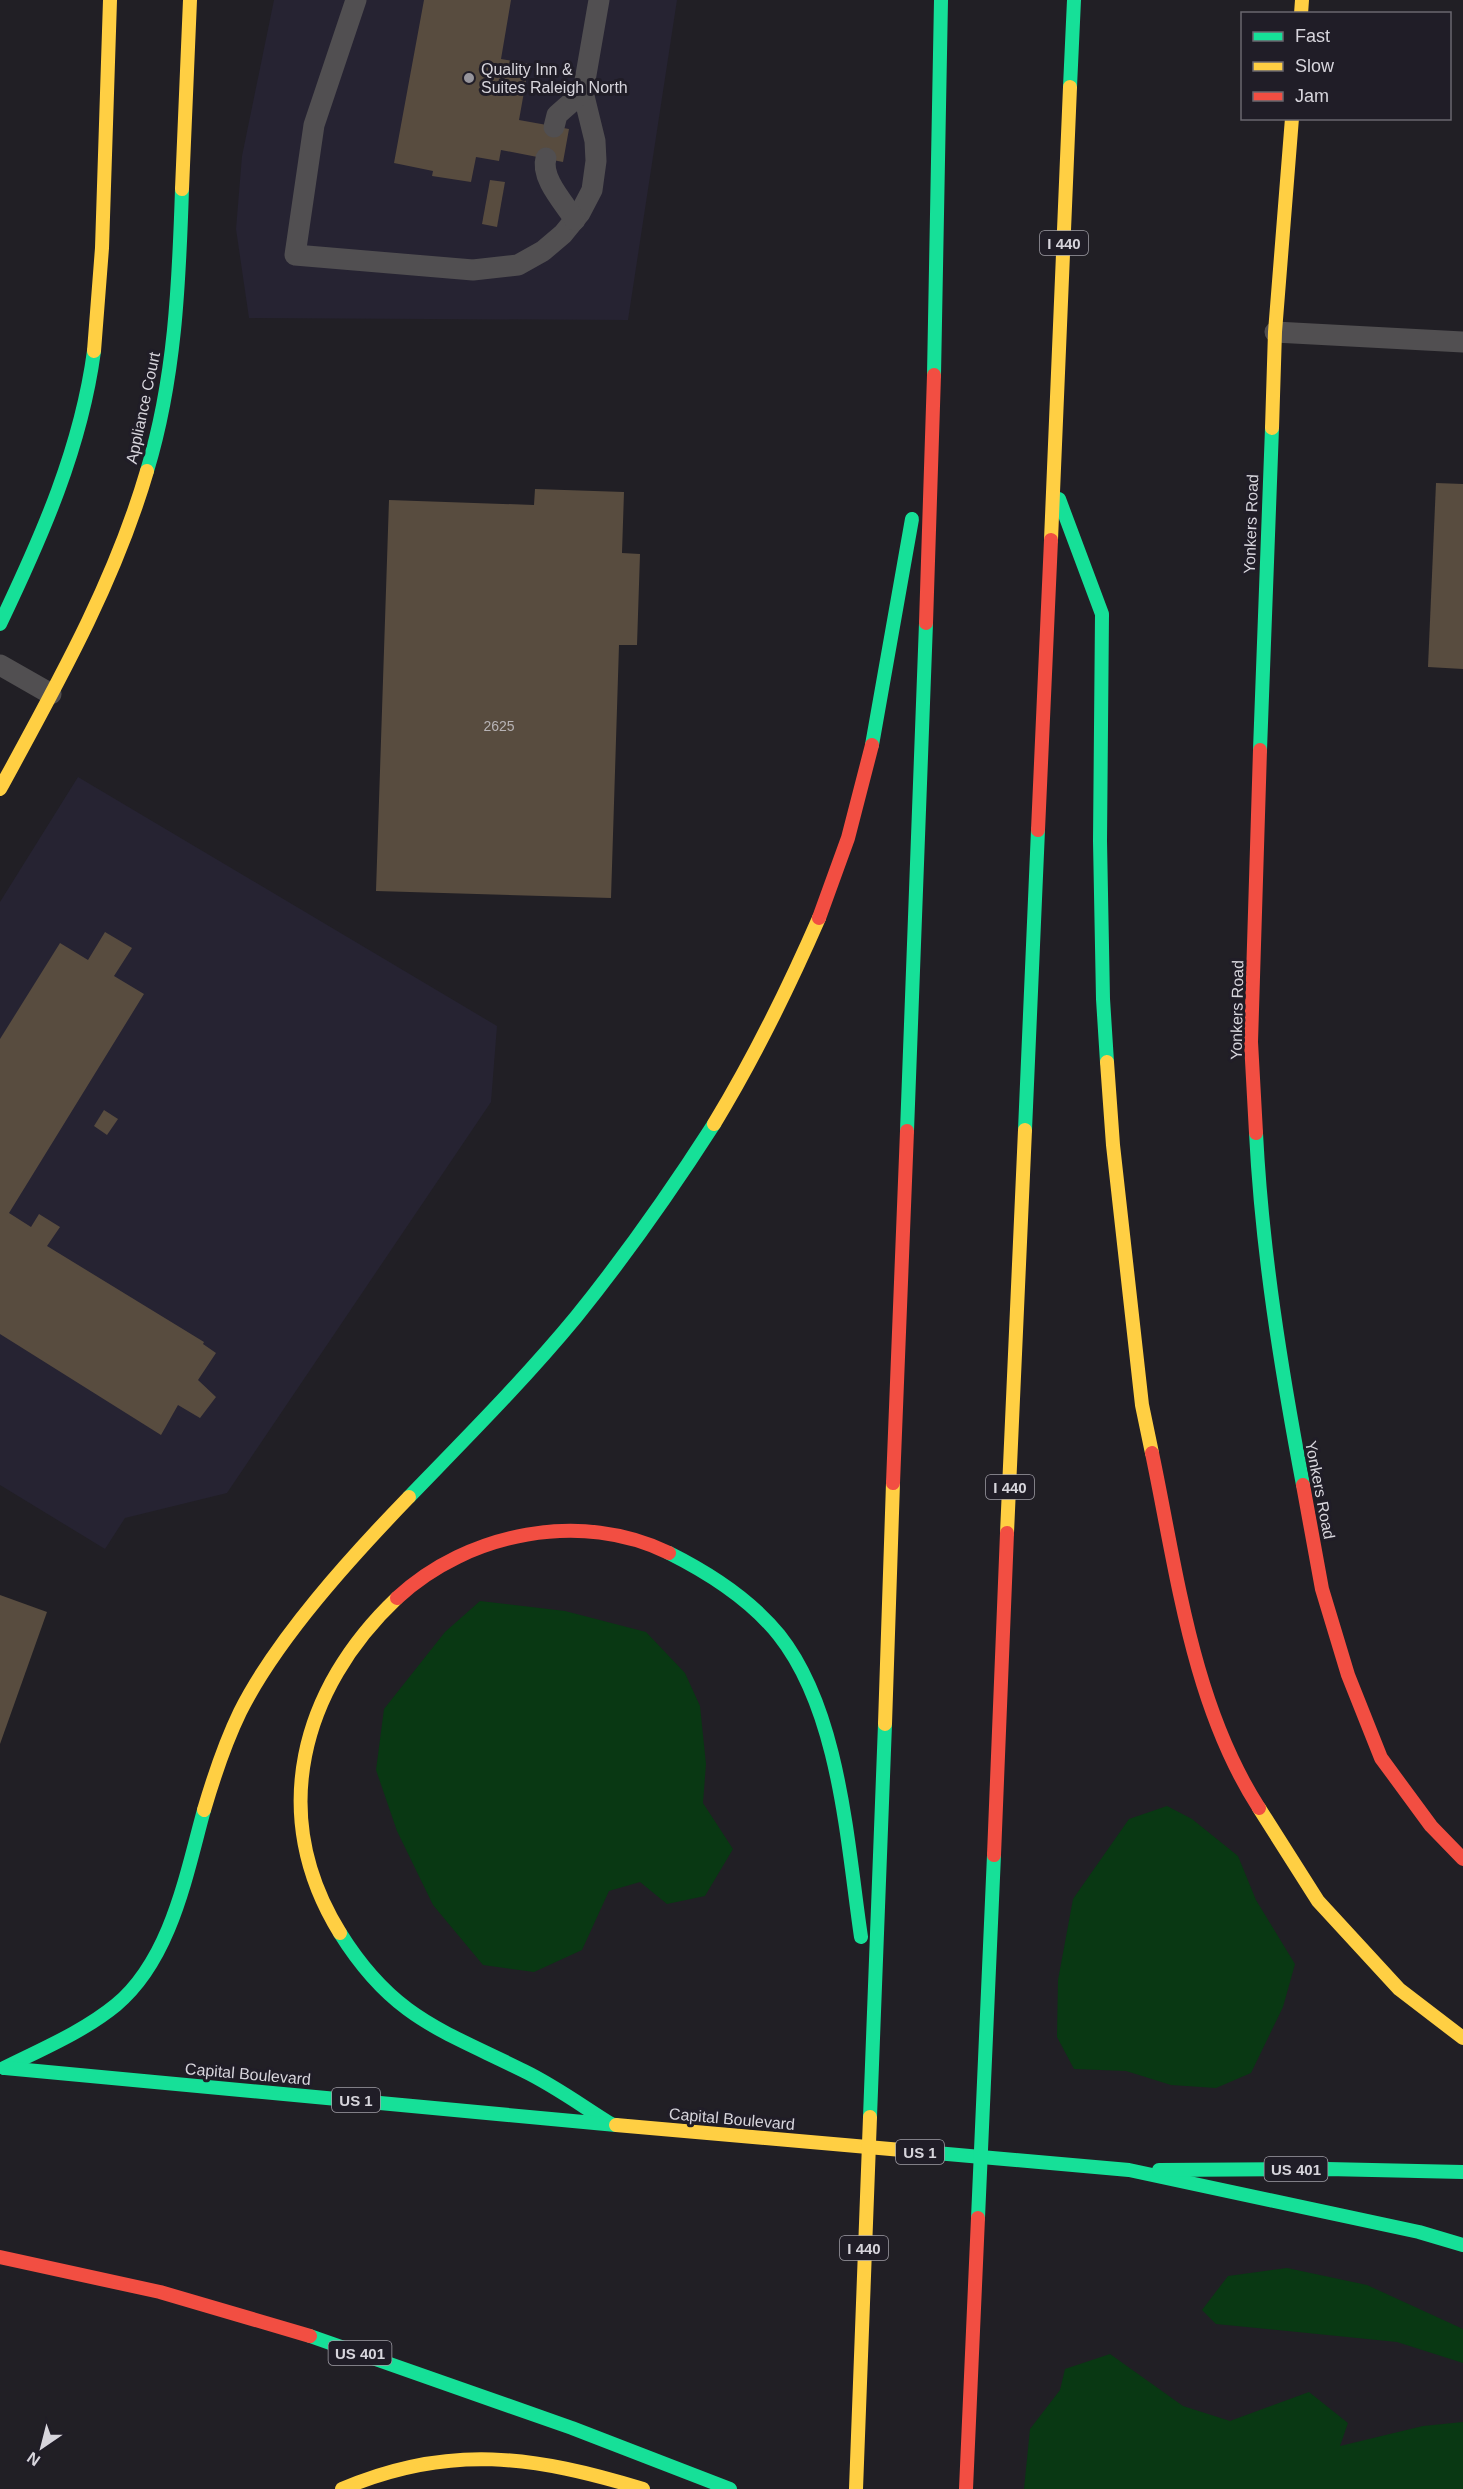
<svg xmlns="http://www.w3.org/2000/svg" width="1463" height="2489" viewBox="0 0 1463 2489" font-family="Arial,sans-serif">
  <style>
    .commercial { fill: #262332 }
    .green { fill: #093813 }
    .building { fill: #584c3f }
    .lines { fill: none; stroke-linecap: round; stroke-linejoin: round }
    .lane { stroke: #514f51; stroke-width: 21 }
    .fast { stroke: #16e098; stroke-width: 14 }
    .slow { stroke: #ffcf43; stroke-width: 14 }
    .jam { stroke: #f24e42; stroke-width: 14 }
    .poi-dot { fill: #97959c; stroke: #201d27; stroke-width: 2 }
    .labels { text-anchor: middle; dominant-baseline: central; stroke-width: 6; stroke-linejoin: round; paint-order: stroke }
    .number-label { font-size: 14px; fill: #b7b3b5 }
    .shield { fill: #201d27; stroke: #a09ea6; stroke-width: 1.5 }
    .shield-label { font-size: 15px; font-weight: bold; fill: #d7d5dc }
    .poi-label { font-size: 16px; fill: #d7d5dc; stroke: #201d27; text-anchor: start }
    .street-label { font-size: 16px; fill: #d7d5dc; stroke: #201d27 }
  </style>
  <rect width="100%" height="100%" fill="#211f25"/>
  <g class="commercial">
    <polygon points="274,0 677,0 628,320 249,318 236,229 242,156"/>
    <polygon points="78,777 497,1026 491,1102 227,1493 125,1518 105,1549 0,1485 0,902"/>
  </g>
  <g class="green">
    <polygon points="480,1601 565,1611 646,1632 685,1673 700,1706 706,1764 703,1803 733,1849 705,1896 667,1904 640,1882 609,1891 582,1950 534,1972 483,1965 433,1905 397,1831 376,1770 384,1709 445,1632"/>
    <polygon points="1167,1806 1192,1819 1238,1856 1256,1900 1295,1964 1283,2007 1251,2073 1216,2088 1171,2085 1126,2071 1074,2069 1057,2037 1058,1980 1073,1899 1129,1819"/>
    <polygon points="1287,2268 1367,2285 1463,2329 1463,2363 1397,2342 1216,2324 1202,2310 1228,2276"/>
    <polygon points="1110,2354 1183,2406 1230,2421 1309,2392 1348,2423 1340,2446 1423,2426 1463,2422 1463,2489 1024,2489 1030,2429 1060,2390 1065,2369"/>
  </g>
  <g class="building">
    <polygon points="424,0 511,0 501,59 529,64 519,120 569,129 563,162 501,150 499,161 476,157 471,182 432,176 433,171 394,163"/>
    <polygon points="490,180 505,182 497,227 482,224"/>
    <polygon points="1436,483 1463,484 1463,669 1428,667"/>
    <polygon points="535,489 624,492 622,553 640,554 637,645 619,645 611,898 376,891 389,500 534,505"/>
    <polygon points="105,932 132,948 114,976 144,994 9,1213 31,1227 39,1214 60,1227 47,1246 204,1342 203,1344 216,1353 198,1380 216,1397 200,1418 178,1405 161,1435 0,1334 0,1039 60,943 88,960"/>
    <polygon points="104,1110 118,1119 107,1135 94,1126"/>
    <polygon points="0,1595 47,1612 0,1744"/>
  </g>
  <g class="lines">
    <g class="lane">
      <polyline points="356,0 314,125 295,255 473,270 518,265 543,251 563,234 580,213 592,190 596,161 595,141 583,92 599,0"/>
      <polyline points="554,127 557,115 583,92"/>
      <path d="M546,158C540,178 565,204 575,220"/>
      <polyline points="1275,332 1463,342"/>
      <polyline points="0,665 51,694"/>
    </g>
    <g class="fast">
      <polyline points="1070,87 1074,0"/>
      <polyline points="934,375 941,0"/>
      <path d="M147,471C175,379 179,284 182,189"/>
      <polyline points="1059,499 1102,614 1100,841 1103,999 1107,1062"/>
      <path d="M0,624C42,536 81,448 94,351"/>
      <polyline points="872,745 912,519"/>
      <polyline points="1260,750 1272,428"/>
      <polyline points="1025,1130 1038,830"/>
      <polyline points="907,1131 926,623"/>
      <path d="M1256,1133C1262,1252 1281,1368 1303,1485"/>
      <path d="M409,1497C466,1438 524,1380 576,1317C626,1255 671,1191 714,1124"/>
      <path d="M669,1553C709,1573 750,1599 779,1635C840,1712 847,1842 861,1937"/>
      <path d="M340,1933C393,2018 442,2030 524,2071C555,2086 582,2106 611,2124"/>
      <path d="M4,2068C42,2049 83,2032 116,2005C171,1959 186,1875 204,1810"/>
      <polyline points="5,2068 616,2125"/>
      <polyline points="870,2117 885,1724"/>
      <polyline points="936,2153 1129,2170 1419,2232 1463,2245"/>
      <polyline points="1159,2170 1327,2169 1463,2172"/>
      <polyline points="978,2218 994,1855"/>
      <polyline points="310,2336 572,2428 730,2489"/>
    </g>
    <g class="slow">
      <polyline points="1301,14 1302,0"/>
      <polyline points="182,189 190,0"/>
      <polyline points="94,351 102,248 110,0"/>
      <polyline points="1272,428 1275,332 1292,118"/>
      <polyline points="1051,540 1070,87"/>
      <path d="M0,789C56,686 114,584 147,471"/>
      <polyline points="1107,1062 1113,1145 1142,1405 1152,1453"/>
      <path d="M714,1124C754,1058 788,989 819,918"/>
      <polyline points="1007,1533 1025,1130"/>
      <polyline points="885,1724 893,1483"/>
      <polyline points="1259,1808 1318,1901 1399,1989 1463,2038"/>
      <path d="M204,1810C214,1776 225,1743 240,1712C277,1638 352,1556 409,1497"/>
      <path d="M340,1933C267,1815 301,1689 397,1598"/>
      <polyline points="616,2125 936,2153"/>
      <path d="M342,2489C449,2443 535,2456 643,2489"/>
      <polyline points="856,2489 870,2117"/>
    </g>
    <g class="jam">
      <polyline points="926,623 934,375"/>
      <polyline points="1038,830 1051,540"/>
      <polyline points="819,918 848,838 872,745"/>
      <polyline points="1256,1133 1251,1042 1260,750"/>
      <path d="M1152,1453C1177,1572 1192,1704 1259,1808"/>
      <polyline points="893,1483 907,1131"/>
      <polyline points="1303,1485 1322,1589 1348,1675 1381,1758 1431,1826 1463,1859"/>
      <path d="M397,1598C468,1532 582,1510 669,1553"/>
      <polyline points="994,1855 1007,1533"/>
      <polyline points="0,2257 160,2292 310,2336"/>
      <polyline points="966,2489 978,2218"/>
    </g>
  </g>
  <circle class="poi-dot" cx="469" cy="78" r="6"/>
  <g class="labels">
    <g class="number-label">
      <text x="499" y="726">2625</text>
    </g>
    <g class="shield">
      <rect x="1040" y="231" width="48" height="24" rx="4.5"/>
      <rect x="986" y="1475" width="48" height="24" rx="4.5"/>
      <rect x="332" y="2088" width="48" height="24" rx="4.5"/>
      <rect x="896" y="2140" width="48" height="24" rx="4.5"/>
      <rect x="1264.5" y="2157" width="63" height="24" rx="4.5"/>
      <rect x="840" y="2236" width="48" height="24" rx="4.5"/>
      <rect x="328.5" y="2341" width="63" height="24" rx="4.5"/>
    </g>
    <g class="shield-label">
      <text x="1064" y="243">I 440</text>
      <text x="1010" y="1487">I 440</text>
      <text x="356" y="2100">US 1</text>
      <text x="920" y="2152">US 1</text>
      <text x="1296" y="2169">US 401</text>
      <text x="864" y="2248">I 440</text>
      <text x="360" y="2353">US 401</text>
    </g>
    <g class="poi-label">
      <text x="481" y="69">Quality Inn &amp;<tspan x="481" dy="18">Suites Raleigh North</tspan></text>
    </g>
    <g class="street-label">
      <text transform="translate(143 408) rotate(-78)">Appliance Court</text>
      <text transform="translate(1251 524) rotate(-88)">Yonkers Road</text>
      <text transform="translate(1237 1010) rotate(-89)">Yonkers Road</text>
      <text transform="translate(1320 1490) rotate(79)">Yonkers Road</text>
      <text transform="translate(248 2074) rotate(5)">Capital Boulevard</text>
      <text transform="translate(732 2119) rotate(5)">Capital Boulevard</text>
    </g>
  </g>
  <rect x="1241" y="12" width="210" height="108" fill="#201d27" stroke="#69676f" stroke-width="1.5"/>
  <rect x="1253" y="32" width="30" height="9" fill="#16e098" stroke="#69676f" stroke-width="1.5"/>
  <text x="1295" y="42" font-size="18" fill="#d7d5dc">Fast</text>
  <rect x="1253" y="62" width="30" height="9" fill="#ffcf43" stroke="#69676f" stroke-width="1.5"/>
  <text x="1295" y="72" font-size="18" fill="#d7d5dc">Slow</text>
  <rect x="1253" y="92" width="30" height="9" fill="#f24e42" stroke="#69676f" stroke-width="1.5"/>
  <text x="1295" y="102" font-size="18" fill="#d7d5dc">Jam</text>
  <g transform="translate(42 2447) rotate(215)" stroke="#201d27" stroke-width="4.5" paint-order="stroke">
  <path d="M0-4.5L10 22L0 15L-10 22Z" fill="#d7d5dc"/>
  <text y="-9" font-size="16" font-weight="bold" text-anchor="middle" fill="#d7d5dc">N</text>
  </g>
</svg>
